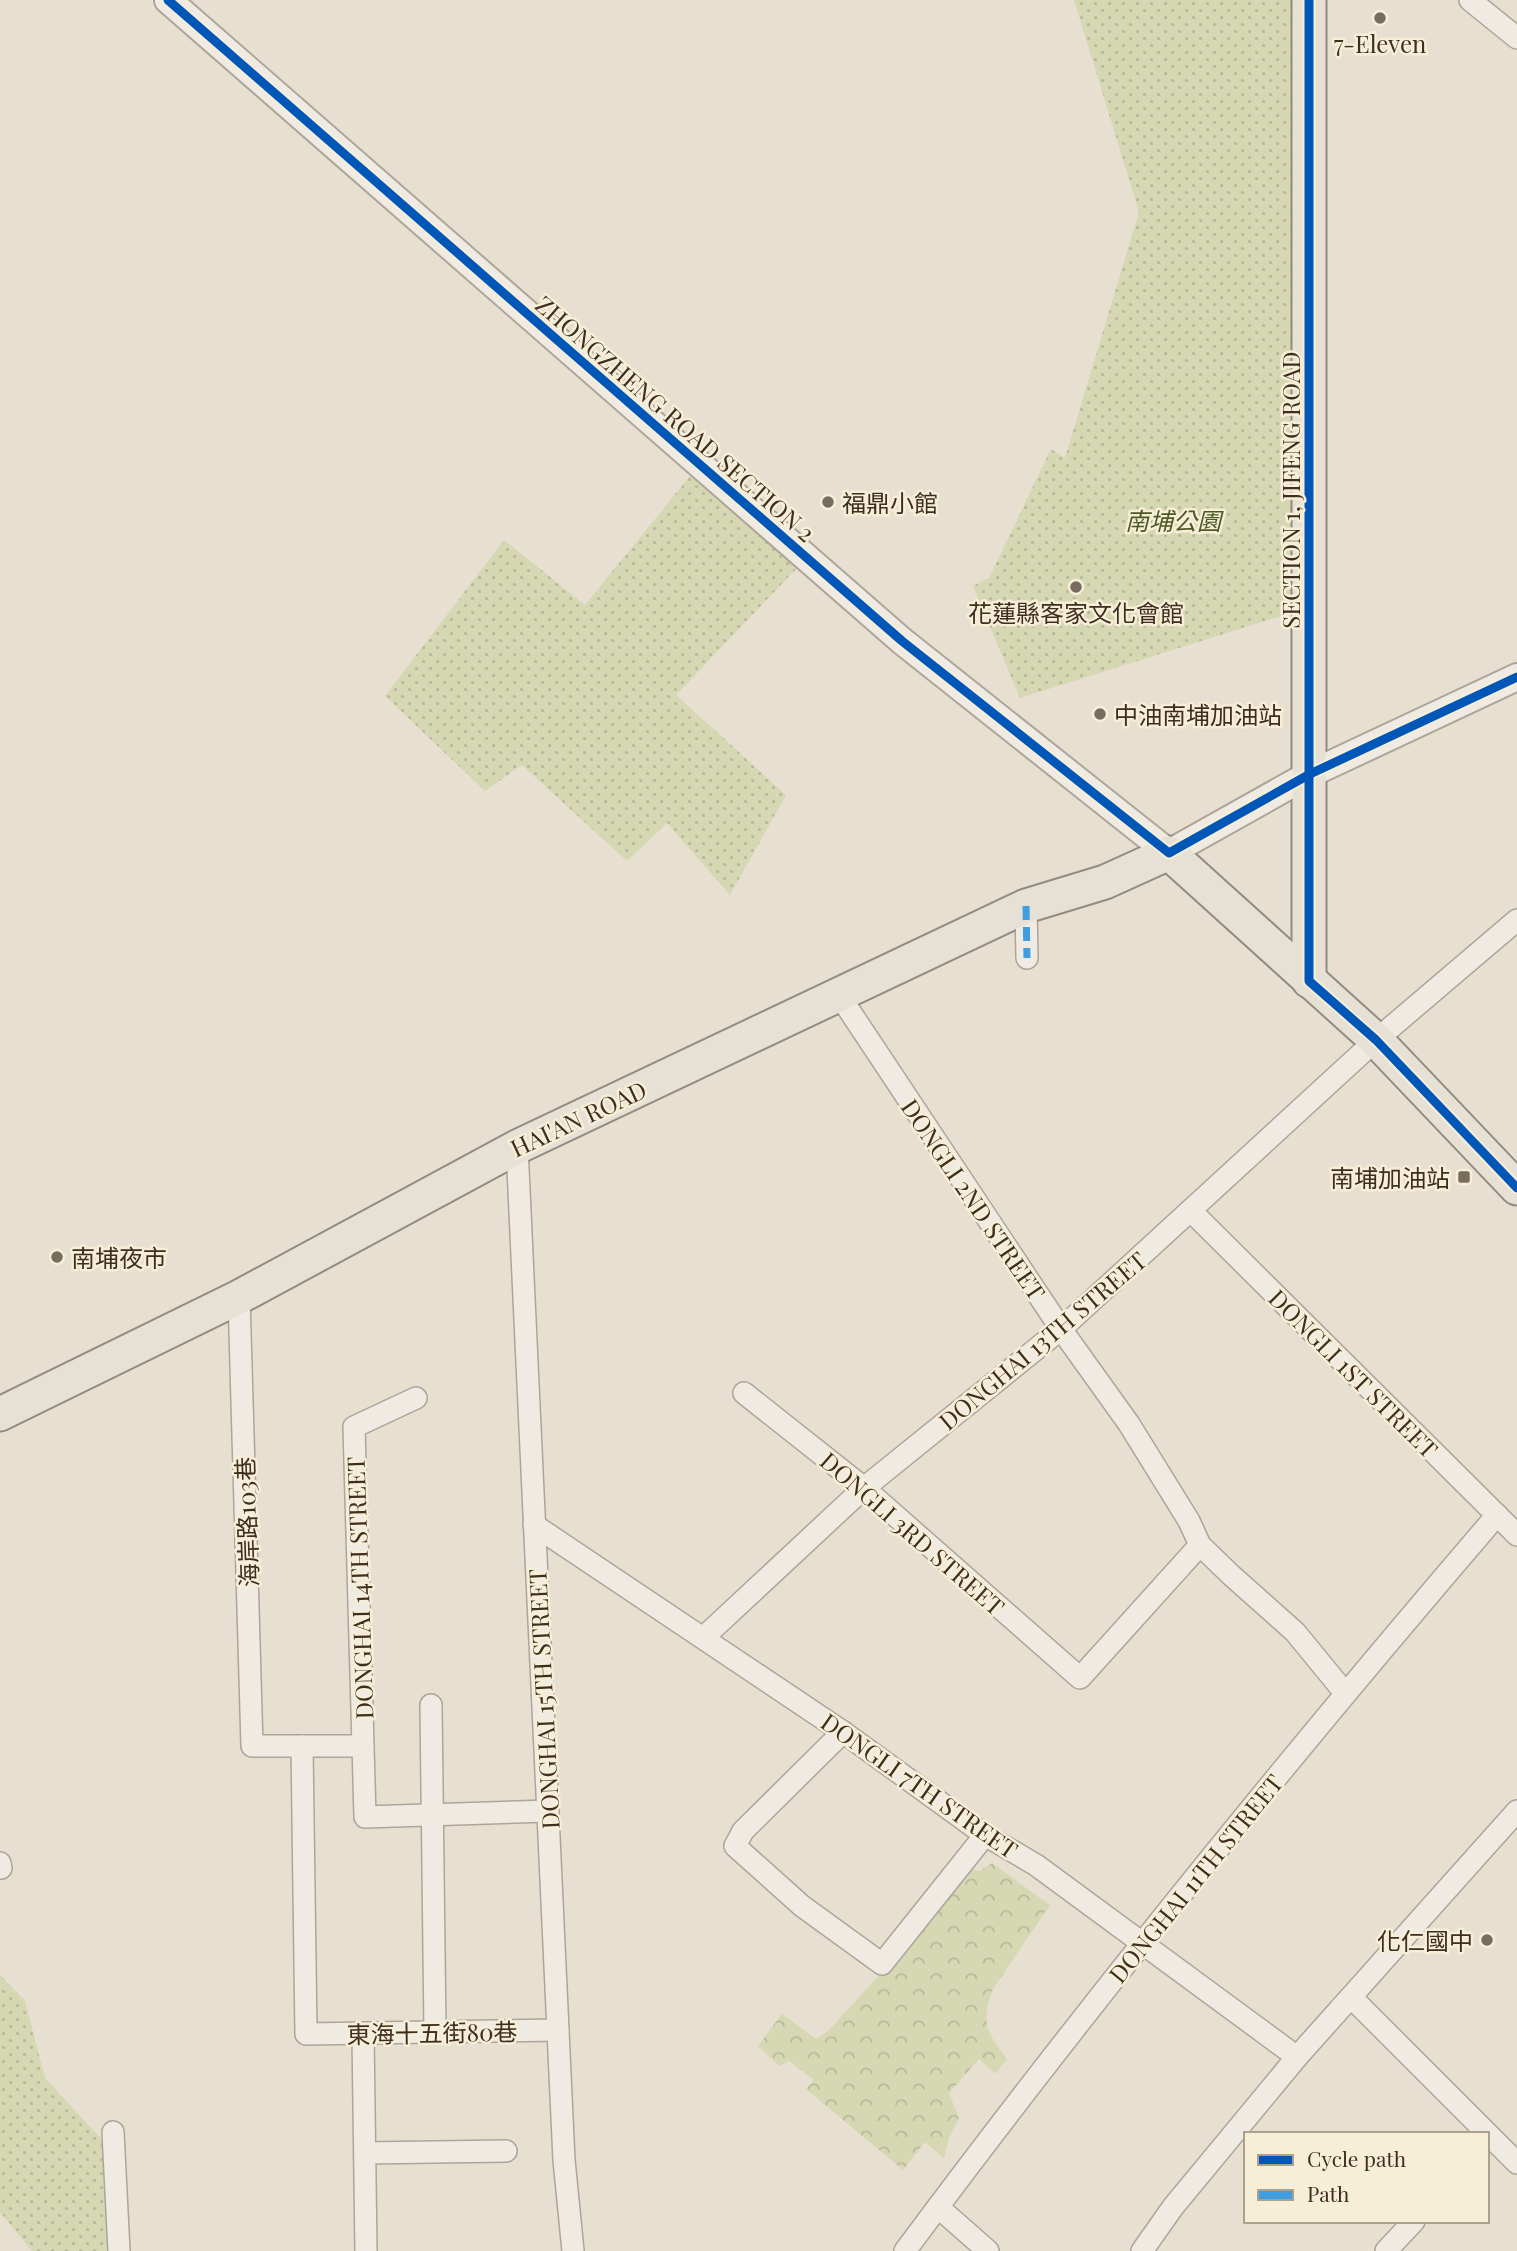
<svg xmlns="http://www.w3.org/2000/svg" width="1517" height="2251" viewBox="0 0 1517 2251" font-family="'Playfair Display','Noto Sans TC',serif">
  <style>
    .green { fill: url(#green-dots) }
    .forest { fill: url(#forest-crowns) }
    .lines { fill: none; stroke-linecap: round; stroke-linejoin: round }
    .minor-casing { stroke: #ada599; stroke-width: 24 }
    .tertiary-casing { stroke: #ada599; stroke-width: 30 }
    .primary-casing { stroke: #928b80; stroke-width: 37 }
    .minor { stroke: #efebe3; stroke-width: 21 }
    .tertiary { stroke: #efebe3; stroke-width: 26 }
    .primary { stroke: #e6e1d4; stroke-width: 33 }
    .quiet { stroke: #3f9de0; stroke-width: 7; stroke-dasharray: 14 7; stroke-linecap: butt }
    .cycleway-casing { stroke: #f7eed8; stroke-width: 13 }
    .cycleway { stroke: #0057b8; stroke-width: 9 }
    .poi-dot { fill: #786c5e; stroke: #f7eed8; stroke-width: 2.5 }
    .labels { text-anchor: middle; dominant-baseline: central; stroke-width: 5; stroke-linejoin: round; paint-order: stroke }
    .poi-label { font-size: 24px; fill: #3d2e20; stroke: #f7eed8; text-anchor: start }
    .street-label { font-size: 24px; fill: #3d2e20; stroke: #f7eed8 }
    .park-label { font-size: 24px; font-style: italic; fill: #4d5a26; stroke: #f7eed8 }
  </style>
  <defs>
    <pattern id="green-dots" width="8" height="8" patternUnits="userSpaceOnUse" patternTransform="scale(1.75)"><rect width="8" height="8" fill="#d6d7b3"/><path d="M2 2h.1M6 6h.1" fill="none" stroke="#b9b99a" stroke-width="1.8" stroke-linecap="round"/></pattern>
    <pattern id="forest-crowns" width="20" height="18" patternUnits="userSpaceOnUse" patternTransform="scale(1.75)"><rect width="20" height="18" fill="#d6d7b3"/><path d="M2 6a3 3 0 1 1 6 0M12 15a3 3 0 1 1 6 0" fill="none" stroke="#b9b99a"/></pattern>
  </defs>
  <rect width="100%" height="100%" fill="#e7e0d1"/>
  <g class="green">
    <polygon points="1074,0 1291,0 1297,611 1020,698 973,586 989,578 1051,449 1065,458 1139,212"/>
    <polygon points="690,476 800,565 676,695 786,795 730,895 667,823 627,861 522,765 485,791 385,696 504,540 585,605"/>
    <polygon points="0,1975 25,2001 45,2078 106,2144 110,2251 32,2251 0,2212"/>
  </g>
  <path class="forest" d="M992,1863L1050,1905L993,1989C980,2023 987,2032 1007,2059L995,2074L979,2059L949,2093L959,2118L949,2137L944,2158L925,2142L903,2170L806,2089L814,2080L789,2061L779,2066L758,2046L782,2014L816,2039L828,2031L894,1959L966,1867L979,1871Z"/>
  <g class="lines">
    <g class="minor-casing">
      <g id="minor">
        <polyline points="1470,0 1517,38"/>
        <polyline points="1026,906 1027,958"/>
        <polyline points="839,995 1061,1329 1129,1424 1189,1521 1200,1545 1231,1575 1295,1632 1345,1693"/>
        <polyline points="517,1147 564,2160 573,2251"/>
        <polyline points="1191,1211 1517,1535"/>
        <polyline points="239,1297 252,1746 363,1746"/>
        <polyline points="744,1393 864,1488 1080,1678 1200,1545"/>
        <polyline points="416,1398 354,1427 365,1817 548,1811"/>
        <polyline points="534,1525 843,1732 985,1835 1036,1865 1297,2057"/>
        <polyline points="704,1637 864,1488 1061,1329 1376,1040 1517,920"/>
        <polyline points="431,1705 435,2032"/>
        <polyline points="843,1732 743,1831 735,1846 802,1906 882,1964 985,1835"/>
        <polyline points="302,1746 306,2034 558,2030"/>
        <polyline points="0,1863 1,1868"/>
        <polyline points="1351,1997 1517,2163"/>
        <polyline points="363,2034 366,2251"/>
        <polyline points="113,2132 119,2251"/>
        <polyline points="365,2153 506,2151"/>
        <polyline points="938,2207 988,2251"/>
        <path d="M905,2251C1093,1998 1292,1754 1497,1515"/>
        <polyline points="1142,2251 1173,2207 1297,2057 1517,1811"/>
        <polyline points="1386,2251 1414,2221"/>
      </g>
    </g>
    <g class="tertiary-casing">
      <polyline id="tertiary" points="168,0 902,641 1169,853 1310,774 1517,677"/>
    </g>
    <g class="primary-casing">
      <g id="primary">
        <polyline points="1309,0 1309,981"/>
        <polyline points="0,1414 239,1297 517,1147 1026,906 1105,882 1169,853 1376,1040 1517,1188"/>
      </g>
    </g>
    <use href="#minor" class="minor"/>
    <use href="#tertiary" class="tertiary"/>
    <use href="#primary" class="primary"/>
    <polyline class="quiet" points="1026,906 1027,958"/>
    <g class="cycleway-casing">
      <g id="cycleway">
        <polyline points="168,0 902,641 1169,853 1310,774 1517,677"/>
        <polyline points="1309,0 1309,981 1376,1040 1517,1188"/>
      </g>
    </g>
    <use href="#cycleway" class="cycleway"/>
  </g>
  <g class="poi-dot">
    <circle cx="1380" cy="18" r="7"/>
    <circle cx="828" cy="502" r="7"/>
    <circle cx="1076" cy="587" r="7"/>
    <circle cx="1100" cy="714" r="7"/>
    <rect x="1457" y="1170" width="14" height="14" rx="3.5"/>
    <circle cx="57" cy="1257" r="7"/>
    <circle cx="1487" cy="1940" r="7"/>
  </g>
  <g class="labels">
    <g class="poi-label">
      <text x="1380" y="43" text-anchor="middle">7-Eleven</text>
      <text x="842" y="502">福鼎小館</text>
      <text x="1076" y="612" text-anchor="middle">花蓮縣客家文化會館</text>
      <text x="1114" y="714">中油南埔加油站</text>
      <text x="1450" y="1177" text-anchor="end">南埔加油站</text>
      <text x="71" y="1257">南埔夜市</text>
      <text x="1473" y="1940" text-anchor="end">化仁國中</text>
    </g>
    <g class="street-label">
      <text transform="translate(676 418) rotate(41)">ZHONGZHENG ROAD SECTION 2</text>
      <text transform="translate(1290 490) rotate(-90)">SECTION 1, JIFENG ROAD</text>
      <text transform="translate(578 1118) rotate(-25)">HAI'AN ROAD</text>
      <text transform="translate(974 1199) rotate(56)">DONGLI 2ND STREET</text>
      <text transform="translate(1042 1340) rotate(-40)">DONGHAI 13TH STREET</text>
      <text transform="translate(1354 1373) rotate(45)">DONGLI 1ST STREET</text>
      <text transform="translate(246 1522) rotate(-92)">海岸路103巷</text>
      <text transform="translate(913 1533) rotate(41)">DONGLI 3RD STREET</text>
      <text transform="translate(359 1588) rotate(-92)">DONGHAI 14TH STREET</text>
      <text transform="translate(543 1699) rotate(-93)">DONGHAI 15TH STREET</text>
      <text transform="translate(920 1785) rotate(35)">DONGLI 7TH STREET</text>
      <text transform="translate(1195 1878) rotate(-51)">DONGHAI 11TH STREET</text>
      <text transform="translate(432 2032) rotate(-1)">東海十五街80巷</text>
    </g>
    <g class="park-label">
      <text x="1173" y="520">南埔公園</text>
    </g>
  </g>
  <rect x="1244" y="2132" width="245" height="91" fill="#f7eed8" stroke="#ada18e" stroke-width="2"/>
  <rect x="1258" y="2155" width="35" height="10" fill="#0057b8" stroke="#ada18e" stroke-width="2"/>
  <text x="1307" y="2167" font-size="21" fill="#3d2e20">Cycle path</text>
  <rect x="1258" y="2190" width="35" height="10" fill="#3f9de0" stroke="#ada18e" stroke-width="2"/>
  <text x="1307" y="2202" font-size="21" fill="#3d2e20">Path</text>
</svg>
